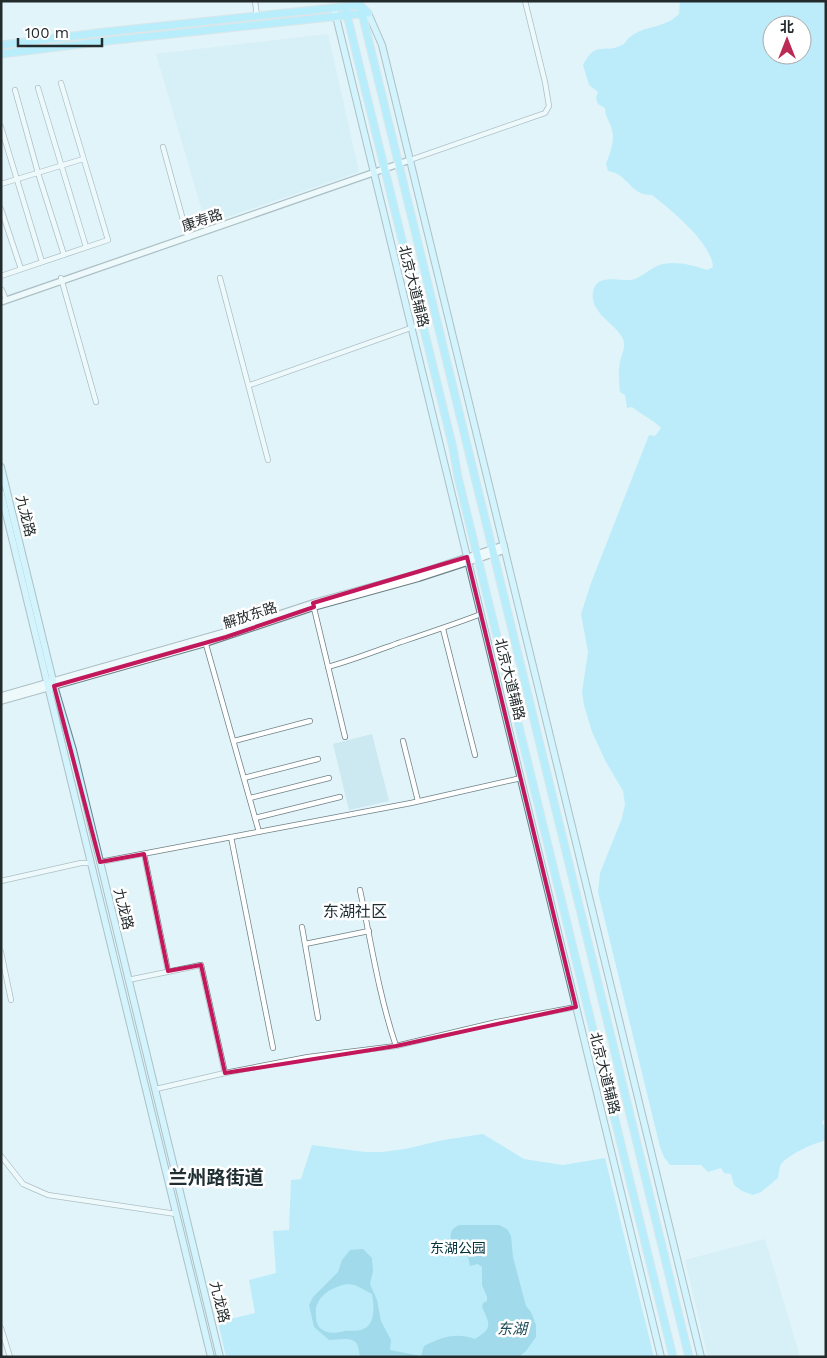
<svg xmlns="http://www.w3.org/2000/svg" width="827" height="1358" viewBox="0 0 827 1358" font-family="'Work Sans','Noto Sans SC',sans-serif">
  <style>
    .built { fill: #cce8f1 }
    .green { fill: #91e3fb; fill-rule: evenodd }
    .water { fill: #54bbd7; fill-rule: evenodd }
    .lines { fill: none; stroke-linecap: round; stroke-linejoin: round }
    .minor-casing { stroke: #6f8186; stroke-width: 6 }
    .tertiary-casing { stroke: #6f8186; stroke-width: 8 }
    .secondary-casing { stroke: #6f8186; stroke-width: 8 }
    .primary-casing { stroke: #d3d4d5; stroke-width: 9 }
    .minor { stroke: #fff; stroke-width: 4.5 }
    .tertiary { stroke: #fff; stroke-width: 5.5 }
    .secondary { stroke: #c3f3ff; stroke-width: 6 }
    .primary { stroke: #88e7fe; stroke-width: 7 }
    .marked { fill: none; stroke: #c2185b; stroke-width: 4; stroke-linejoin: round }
    .labels { text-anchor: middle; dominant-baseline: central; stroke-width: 5; stroke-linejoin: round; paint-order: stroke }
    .street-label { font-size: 14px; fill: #222a2c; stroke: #fff }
    .park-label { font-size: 14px; fill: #00323e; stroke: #fff }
    .water-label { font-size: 15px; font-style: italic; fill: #1f4c58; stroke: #fff }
    .quarter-label { font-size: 16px; fill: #1e2e33; stroke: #fff }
    .district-label { font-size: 19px; font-weight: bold; fill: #1e2e33; stroke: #fff }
  </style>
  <rect width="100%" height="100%" fill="#e0f4fa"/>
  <g class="built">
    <polygon points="328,34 359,172 206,224 156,54"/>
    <polygon points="372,734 389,801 349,810 333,744"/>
    <polygon points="765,1239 800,1357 708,1357 685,1260"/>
  </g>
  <g class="green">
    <path d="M680,1H826V1118L822,1122C826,1128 827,1134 824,1141C814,1143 790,1154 782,1163C779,1167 779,1173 778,1178L761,1192L753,1195L742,1191L734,1185L731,1174L724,1173L721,1168L708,1172L701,1165H670L664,1157L660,1147L598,892L600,873L622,818L625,804L623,791L606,762L592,732L584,705L582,692L588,652L581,614L591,583L649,435L655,436L661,428C652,419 642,415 632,407L627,408L625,395L620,392C619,382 618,372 620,362C622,352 627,346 622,337C614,323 590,312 593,293C595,273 619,281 631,280C641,278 647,271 655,267C670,259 692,265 707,270L713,267C711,242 671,210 652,195C630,196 629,174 608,171L606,164C610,153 616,139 611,127C609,120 605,116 605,108L598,104L596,98L598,92L589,85L583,65C597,39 602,55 622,45C626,43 627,39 630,37C644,25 664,29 679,14ZM772,25H802V55H772Z"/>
    <polygon points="483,1134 524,1159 563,1165 605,1158 654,1357 226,1357 218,1322 255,1313 249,1280 276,1273 273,1231 289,1230 291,1180 301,1179 312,1145 365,1152 382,1152 405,1149 443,1140"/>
  </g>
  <path class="water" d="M459,1225H499L507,1229L511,1236L513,1257L526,1306L531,1312L536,1325V1337L526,1351L519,1357H360C359,1353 359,1348 357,1344C353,1336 337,1340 329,1340L314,1327L309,1305L313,1297L338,1272L342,1260L350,1250L363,1249L372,1258L373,1271L370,1284L377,1300L381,1321L391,1340L390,1350L421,1356L424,1346C441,1337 456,1332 475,1339C493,1328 490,1325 482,1307L483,1303L487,1301V1297L482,1285V1267L478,1264L470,1266L468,1257L451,1243C450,1234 450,1229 459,1225ZM348,1284L355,1285L372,1294C374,1305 376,1324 363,1329C357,1332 350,1330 344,1331C336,1333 327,1335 319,1327C317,1324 316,1320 316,1316C313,1298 332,1286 348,1284Z"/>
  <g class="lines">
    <g class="minor-casing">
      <g id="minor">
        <polyline points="255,1 257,16"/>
        <polyline points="38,88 86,247"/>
        <polyline points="15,90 38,173 64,255"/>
        <polyline points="1,127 42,262"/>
        <polyline points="163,147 188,238"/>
        <polyline points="410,160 545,113 549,106 545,82 525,1"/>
        <polyline points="1,184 83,159"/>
        <polyline points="1,209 21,269"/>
        <polyline points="1,276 108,240 61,83"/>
        <polyline points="61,278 96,402"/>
        <polyline points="220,278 268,460"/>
        <polyline points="2,290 6,300"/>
        <polyline points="250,385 422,324"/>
        <polyline points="313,604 345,737"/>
        <polyline points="443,629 475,755"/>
        <polyline points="205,641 259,832"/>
        <path d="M328,667C353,660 376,651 401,642C428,633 455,624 481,614"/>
        <polyline points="234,741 310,721"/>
        <polyline points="403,741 418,801"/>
        <polyline points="244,778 318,759"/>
        <polyline points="250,798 329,778"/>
        <polyline points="255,818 340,797"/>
        <polyline points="231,837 273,1048"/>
        <polyline points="144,854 168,971"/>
        <polyline points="100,862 411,803 521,778"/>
        <polyline points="1,881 81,863 91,863"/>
        <path d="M360,890C371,942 379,996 396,1046"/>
        <polyline points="302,927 318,1018"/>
        <polyline points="305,944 369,931"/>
        <polyline points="1,952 11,1000"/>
        <polyline points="128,980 201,965 225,1073"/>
        <polyline points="156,1089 225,1073 308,1057 396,1046 497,1022 576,1007"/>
        <polyline points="1,1156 23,1184 48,1195 176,1214"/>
        <polyline points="1,1328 10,1357"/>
      </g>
    </g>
    <g class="tertiary-casing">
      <g id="tertiary">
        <polyline points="1,302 410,160"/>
        <polyline points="1,696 225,632 313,603 417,574 504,545"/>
        <polyline points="1,701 206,643 314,607 419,578 505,550"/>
      </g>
    </g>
    <g class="secondary-casing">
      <g id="secondary">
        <polyline points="334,8 661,1357"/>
        <polyline points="368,13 382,45 701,1357"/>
        <polyline points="1,467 55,689 73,750 220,1357"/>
        <polyline points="1,493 211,1357"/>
      </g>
    </g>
    <g class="primary-casing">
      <g id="primary">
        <polyline points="360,5 689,1357"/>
        <polyline points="345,7 453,448 458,477 673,1357"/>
        <polyline points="1,45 105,32 360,5 368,13 107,41 1,54"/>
      </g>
    </g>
    <use href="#minor" class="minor"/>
    <use href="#tertiary" class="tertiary"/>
    <use href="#secondary" class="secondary"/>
    <use href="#primary" class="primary"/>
  </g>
  <path d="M0 0H827V1358H0ZM467,557L576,1007L396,1046L225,1073L201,965L168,971L144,854L100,862L54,686L226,637L314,607L313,603Z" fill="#e0f4fa" fill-opacity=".55" fill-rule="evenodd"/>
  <path class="marked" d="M467,557L576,1007L396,1046L225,1073L201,965L168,971L144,854L100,862L54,686L226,637L314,607L313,603Z"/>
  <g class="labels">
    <g class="street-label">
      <text transform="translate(202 220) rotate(-19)">康寿路</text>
      <text transform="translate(414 286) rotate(76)">北京大道辅路</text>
      <text transform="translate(26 516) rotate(76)">九龙路</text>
      <text transform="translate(250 615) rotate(-18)">解放东路</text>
      <text transform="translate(510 679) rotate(76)">北京大道辅路</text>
      <text transform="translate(124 909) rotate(76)">九龙路</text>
      <text transform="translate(605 1073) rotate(76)">北京大道辅路</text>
      <text transform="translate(220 1302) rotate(76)">九龙路</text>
    </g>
    <g class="park-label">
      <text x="458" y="1248">东湖公园</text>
    </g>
    <g class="water-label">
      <text x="512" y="1329">东湖</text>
    </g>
    <g class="quarter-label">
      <text x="355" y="911">东湖社区</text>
    </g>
    <g class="district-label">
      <text x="216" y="1177">兰州路街道</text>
    </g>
  </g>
  <rect width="827" height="1358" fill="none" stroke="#222a2c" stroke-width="5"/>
  <g transform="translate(787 40)"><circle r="24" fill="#ffffff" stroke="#a7aaab"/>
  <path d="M0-4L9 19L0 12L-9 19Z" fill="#ba2a55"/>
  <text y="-8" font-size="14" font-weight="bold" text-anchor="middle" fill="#222a2c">北</text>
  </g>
  <path d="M18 38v8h84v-8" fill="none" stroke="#222a2c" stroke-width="2.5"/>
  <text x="25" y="38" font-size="15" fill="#222a2c" stroke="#ffffff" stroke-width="4" paint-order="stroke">100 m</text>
</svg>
